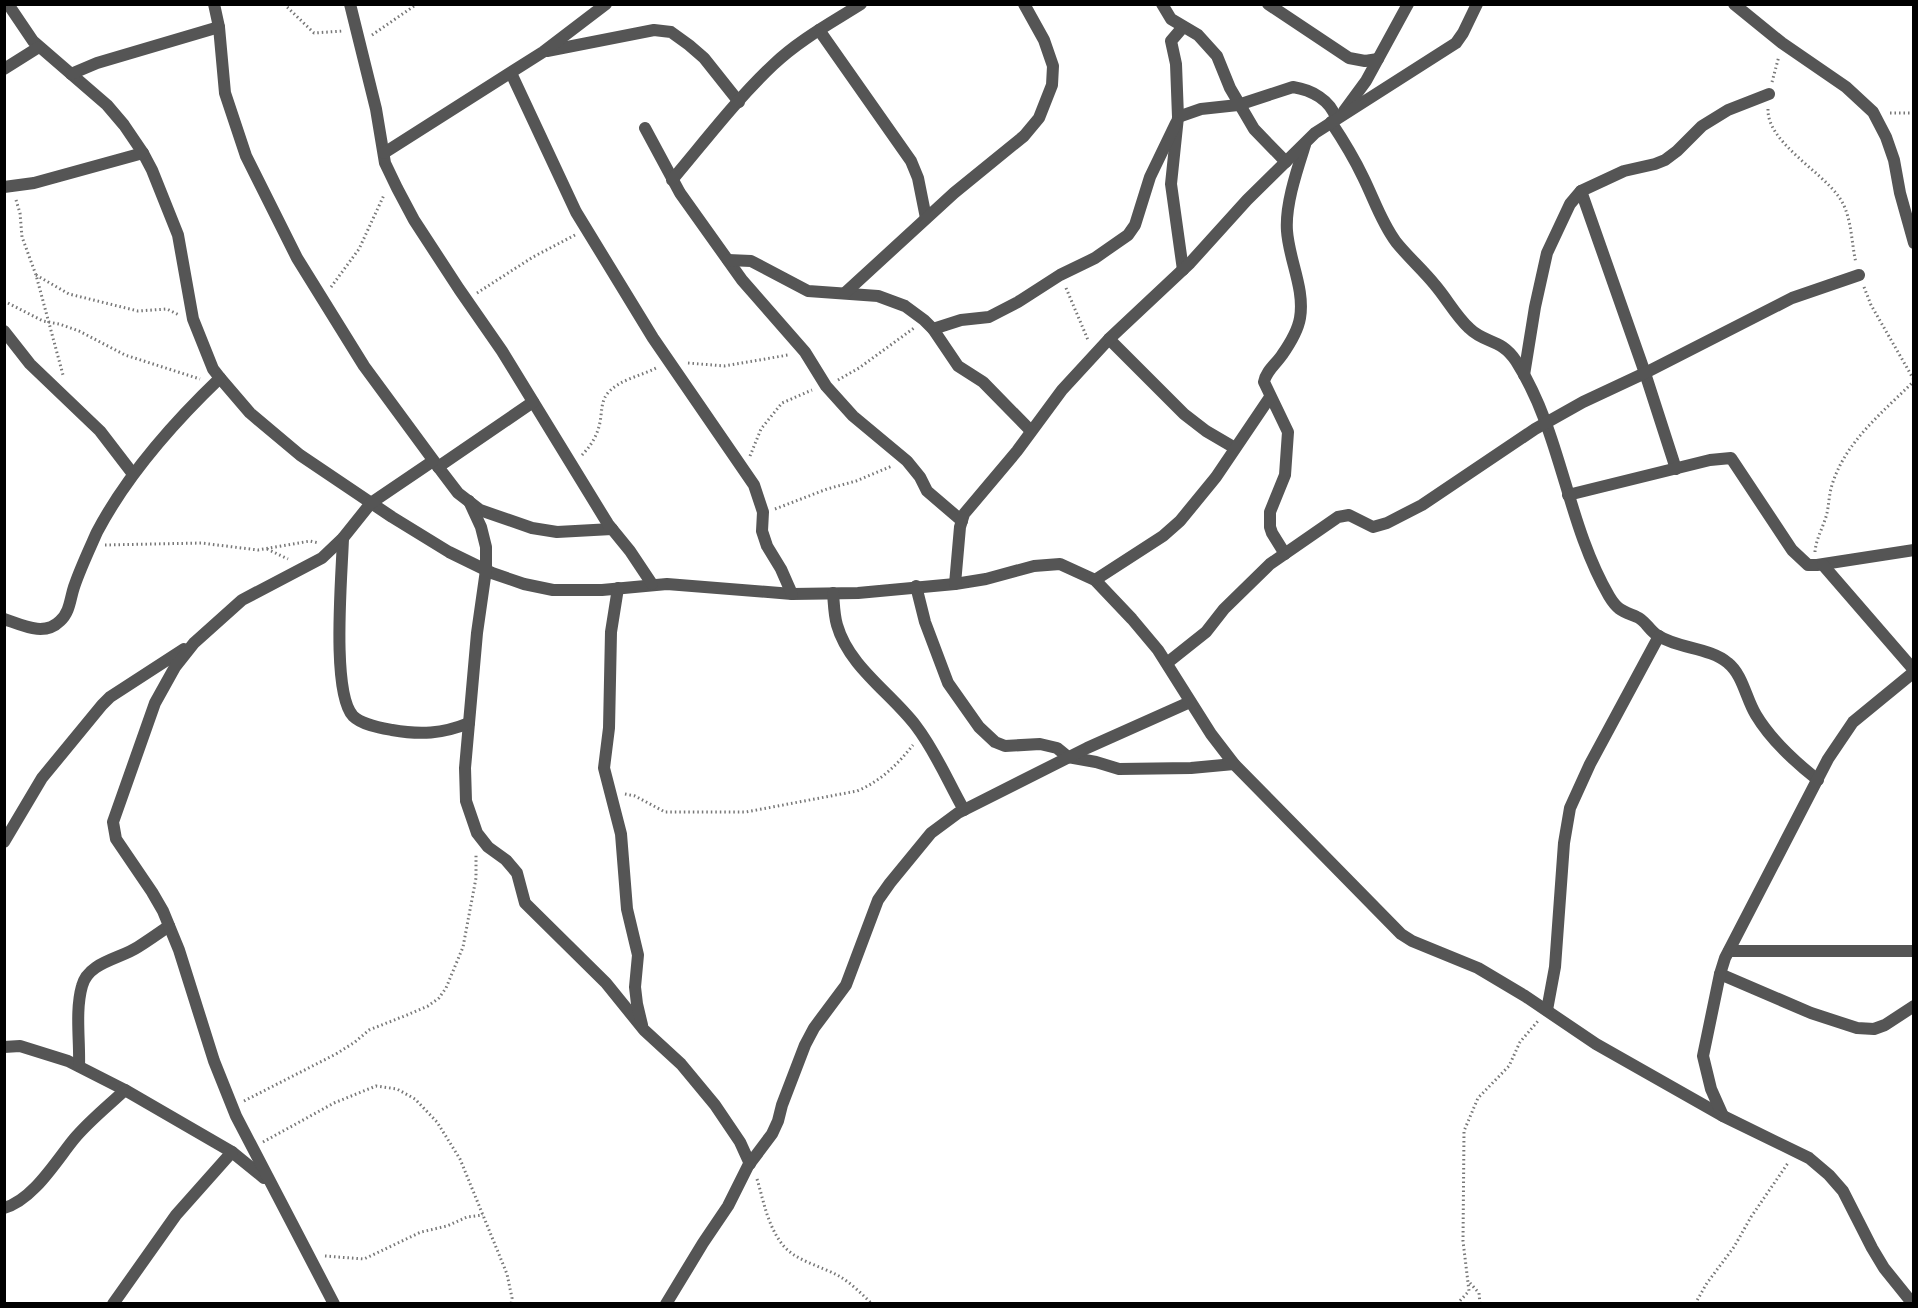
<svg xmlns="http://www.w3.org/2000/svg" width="1918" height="1308" viewBox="0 0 1918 1308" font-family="'Varela Round',sans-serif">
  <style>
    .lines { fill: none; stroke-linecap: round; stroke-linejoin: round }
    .path { stroke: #777; stroke-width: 3; stroke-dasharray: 1.5 3; stroke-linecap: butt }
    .street { stroke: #555; stroke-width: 12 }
  </style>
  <rect width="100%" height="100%" fill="#fff"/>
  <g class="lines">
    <g class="path">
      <polyline points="284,4 314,33 343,31"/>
      <polyline points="372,35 417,4"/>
      <polyline points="1772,82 1779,56"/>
      <path d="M1768,109C1767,142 1820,170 1839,197C1852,215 1851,242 1856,263"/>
      <polyline points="1890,113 1914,113"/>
      <polyline points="16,200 20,213 22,237 36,275 63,375"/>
      <polyline points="36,275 69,294 138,311 167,309 179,315"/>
      <polyline points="331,287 359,249 384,195"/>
      <polyline points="1864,287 1871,305 1914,380"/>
      <polyline points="1066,288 1088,340"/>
      <polyline points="477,293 533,257 575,235"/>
      <polyline points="4,301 43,321 59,324 79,331 125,355 200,379"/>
      <polyline points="688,363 724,366 788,355"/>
      <polyline points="838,380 859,368 914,328"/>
      <path d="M582,455C591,446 598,434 600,422C602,412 601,402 607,394C619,379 642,376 658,367"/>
      <polyline points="750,456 761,429 782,403 812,390"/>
      <polyline points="775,509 827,489 856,481 892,466"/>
      <polyline points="105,545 201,543 258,550 310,541 319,543"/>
      <polyline points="267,549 288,559"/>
      <path d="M1815,552C1816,538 1824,526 1827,513C1829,504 1829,494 1832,485C1845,442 1883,412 1914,381"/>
      <path d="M625,794L635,796L665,812H746L857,791C881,781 897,765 913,745"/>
      <polyline points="244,1101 336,1054 355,1042 369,1030 407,1015 428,1006 439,998 446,988 463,947 476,878 476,854"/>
      <polyline points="263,1142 334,1103 376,1086 397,1089 415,1099 437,1122 460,1159 507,1274 512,1298 511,1304"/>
      <path d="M757,1179C764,1202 767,1224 782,1244C795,1261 821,1266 839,1276C851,1283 862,1294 872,1304"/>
      <polyline points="325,1256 364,1259 421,1232 447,1226 467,1217 483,1215"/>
      <polyline points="1470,1283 1479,1293 1480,1304"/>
      <polyline points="1457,1304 1469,1291 1463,1241 1464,1131 1478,1098 1509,1066 1520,1042 1538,1021"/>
      <polyline points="1695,1304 1707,1283 1734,1247 1751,1217 1788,1163"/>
    </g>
    <g class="street">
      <polyline points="8,4 33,41 107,105 124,125 143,153 152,170 178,235 193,319 213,369 220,378 250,413 300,455 392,517 449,552 492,573 524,584 553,590 602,590 667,584 792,594 858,593 955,584 986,579 1034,566 1060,564 1095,580 1132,619 1158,650 1211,734 1234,764 1401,934 1412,941 1478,968 1525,996 1596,1044 1723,1116 1809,1158 1829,1175 1843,1191 1872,1248 1884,1268 1913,1304"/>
      <polyline points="214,4 219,27 225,93 246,156 297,258 364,366 442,472 458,493 480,510 532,528 557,532 612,529"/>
      <polyline points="350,4 376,109 385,163 397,188 414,220 459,289 502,351 608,524 630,551 652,584"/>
      <polyline points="1162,4 1171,19 1198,35 1217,56 1230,88 1254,129 1286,162"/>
      <polyline points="1268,4 1349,58 1365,61 1378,59"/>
      <polyline points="1734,4 1782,43 1846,87 1873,112 1886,137 1894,160 1900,193 1914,243"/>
      <polyline points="1183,27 1171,41 1176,64 1178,117 1171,184 1183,270"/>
      <polyline points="819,30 911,161 918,178 926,218"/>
      <polyline points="547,51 654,30 671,32 689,45 704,58 739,102"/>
      <polyline points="4,69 39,47"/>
      <polyline points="511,73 576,212 653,338 754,485 763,512 762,531 767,546 781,569 792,594"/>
      <polyline points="71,74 97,63 219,27"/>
      <polyline points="1344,111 1366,81 1408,4"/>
      <path d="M1178,117L1201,109L1238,105L1293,87C1312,90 1330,100 1336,118"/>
      <path d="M1331,122C1343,140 1354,158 1363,177C1374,199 1381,222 1396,242C1408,257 1423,270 1435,285C1447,299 1456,316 1469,328C1485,344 1501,338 1516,361C1562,433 1566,522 1609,596C1618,611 1623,611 1637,617C1645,620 1649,630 1657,635C1678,649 1709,647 1728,663C1743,675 1746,699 1756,715C1771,740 1795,762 1818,780"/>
      <polyline points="645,128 680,193 742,280 805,352 826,386 853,416 907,461 920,477 927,491 962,521"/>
      <polyline points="384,153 543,52 606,4"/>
      <path d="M672,180C705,141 736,100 773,65C799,40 831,23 861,4"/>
      <polyline points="4,187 34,183 143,153"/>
      <polyline points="1581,191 1645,373 1676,469"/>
      <polyline points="728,260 751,261 808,291 878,296 905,306 924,320 933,329 958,366 983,382 1031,431"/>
      <polyline points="845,293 954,193 1024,136 1039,118 1052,85 1053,66 1044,40 1024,4"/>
      <polyline points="933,329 961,320 989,317 1018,302 1060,275 1095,258 1128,235 1135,225 1150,177 1176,123"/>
      <polyline points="4,331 30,364 100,431 133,474"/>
      <polyline points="1109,339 1184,414 1206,431 1235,448"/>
      <polyline points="1524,375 1535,307 1547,253 1570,204 1581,191 1624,171 1655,164 1665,160 1677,151 1702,126 1728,110 1769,94"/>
      <polyline points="438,467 533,402"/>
      <polyline points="1568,495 1710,460 1731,458 1792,550 1808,565 1817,565 1914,550"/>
      <polyline points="469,501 481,527 486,547 486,570 477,633 465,768 466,801 477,833 488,847 506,860 517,873 525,903 606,983 644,1030 681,1064 715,1105 740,1142 750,1164"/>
      <path d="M343,538C342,574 331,692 353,716C362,725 381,728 392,730C420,735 442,734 469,723"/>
      <path d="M1285,554L1272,533L1270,527V512L1285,475L1288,432L1264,382C1266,371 1276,364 1282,355C1289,345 1298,330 1300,318C1305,289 1289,260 1287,231C1285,205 1297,170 1305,145"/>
      <polyline points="1823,565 1914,670"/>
      <polyline points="1095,580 1163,536 1180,521 1216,477 1270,397"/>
      <polyline points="955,584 960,527 964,514 1017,451 1062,390 1109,339 1190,263 1247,200 1315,133 1456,43 1463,33 1477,4"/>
      <polyline points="916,586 925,622 948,683 979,727 995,742 1005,746 1040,744 1057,748 1068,757 1096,762 1119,769 1191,768 1234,764"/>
      <polyline points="618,588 611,632 609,728 604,768 621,834 627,909 638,955 635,987 637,1004 642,1025"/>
      <path d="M833,593C834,604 834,615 837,625C849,667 891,693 916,726C936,752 948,782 964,810"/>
      <path d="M4,619C22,625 44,637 60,621C70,612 70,599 74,587C80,569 89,550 97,532C127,475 173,423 220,378"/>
      <polyline points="1167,663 1206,632 1224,609 1270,564 1338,517 1349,515 1373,527 1387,523 1422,505 1535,429 1583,402 1645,373 1792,298 1859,275"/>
      <polyline points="4,842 42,778 102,705 110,697 184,649"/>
      <polyline points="1729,951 1914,951"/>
      <polyline points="1720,974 1811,1013 1857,1028 1874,1029 1885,1025 1914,1006"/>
      <polyline points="1547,1010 1555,967 1564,843 1570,808 1590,764 1659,636"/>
      <polyline points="4,1047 20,1046 68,1061 125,1090 232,1152 264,1178"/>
      <path d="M79,1066C80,1041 75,1011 82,986C88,962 120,959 138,947C149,940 159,933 169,926"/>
      <polyline points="1723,1116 1711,1089 1703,1056 1720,974 1725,958 1828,759 1853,722 1914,672"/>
      <path d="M4,1208C33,1200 56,1161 74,1139C89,1121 108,1106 125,1090"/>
      <polyline points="113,1304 176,1215 232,1152"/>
      <polyline points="334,1304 236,1116 214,1061 179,950 163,911 152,892 116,839 113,822 155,703 175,667 194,643 242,600 322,558 343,538 371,503 433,461"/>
      <polyline points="666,1304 703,1243 728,1206 748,1166 772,1134 778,1121 782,1105 805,1045 814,1028 846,985 878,900 890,883 931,833 958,813 1087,748 1190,702"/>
    </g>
  </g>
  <rect width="1918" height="1308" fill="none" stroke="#000000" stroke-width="12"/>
</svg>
